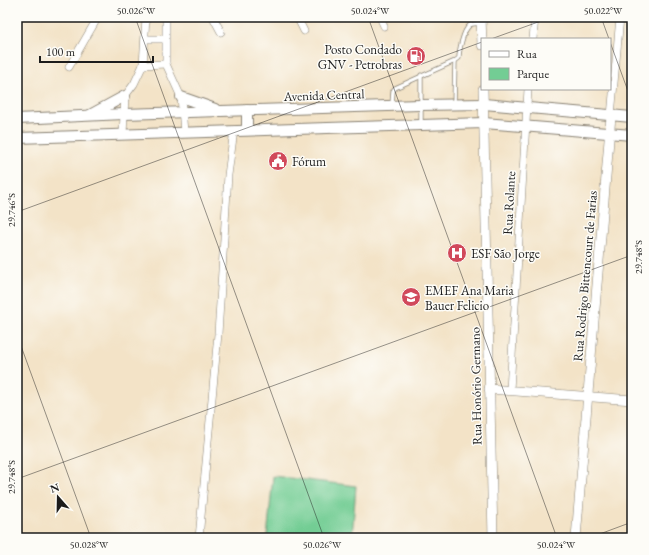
<svg xmlns="http://www.w3.org/2000/svg" width="649" height="555" viewBox="0 0 649 555" font-family="'EB Garamond',serif">
  <style>
    .green { fill: #73cd94; stroke: #487458 }
    .lines { fill: none; stroke-linecap: round; stroke-linejoin: round }
    .service-casing { stroke: #888072; stroke-width: 5 }
    .minor-casing { stroke: #888072; stroke-width: 8 }
    .tertiary-casing { stroke: #888072; stroke-width: 10 }
    .secondary-casing { stroke: #888072; stroke-width: 12 }
    .service { stroke: #fff; stroke-width: 3.5 }
    .minor { stroke: #fff; stroke-width: 7 }
    .tertiary { stroke: #fff; stroke-width: 9 }
    .secondary { stroke: #fff; stroke-width: 10 }
    .ticks { fill: none; stroke: #1c1c1c; stroke-width: 1; stroke-opacity: 0.45 }
    .labels { text-anchor: middle; dominant-baseline: central; stroke-width: 3; stroke-linejoin: round; paint-order: stroke }
    .poi-label { font-size: 13px; fill: #1c1c1c; stroke: #fdfcf7; text-anchor: start }
    .street-label { font-size: 13px; fill: #1c1c1c; stroke: #fdfcf7 }
    .neatline { fill: none; stroke: #1c1c1c; stroke-width: 1.5 }
    .ticks-label { font-size: 10px; text-anchor: middle; fill: #1c1c1c }
  </style>
  <rect width="100%" height="100%" fill="#fdfcf7"/>
  <filter id="ink" filterUnits="userSpaceOnUse"><feTurbulence type="fractalNoise" baseFrequency=".025" numOctaves="2"/><feDisplacementMap in="SourceGraphic" scale="8" xChannelSelector="R" yChannelSelector="G"/><feConvolveMatrix kernelMatrix="1 2 1 2 8 2 1 2 1" color-interpolation-filters="sRGB"/></filter>
  <filter id="wash" filterUnits="userSpaceOnUse"><feTurbulence type="fractalNoise" baseFrequency=".012" numOctaves="4" result="noise"/><feDisplacementMap in="SourceGraphic" scale="16" xChannelSelector="R" yChannelSelector="G"/><feGaussianBlur stdDeviation="0.9" result="paint"/><feColorMatrix in="noise" values="0 0 0 0 0 0 0 0 0 0 0 0 0 0 0 0 0 1.4 0 .05"/><feComposite in="paint" operator="in"/></filter>
  <g filter="url(#wash)">
    <rect width="100%" height="100%" fill="#f3e3c7"/>
    <polygon class="green" points="273,476 356,486 352,538 267,538"/>
  </g>
  <g filter="url(#ink)">
    <g class="lines">
      <g class="service-casing">
        <g id="service">
          <polyline points="454,104 455,61"/>
          <path d="M392,105L393,91L395,88L455,61L459,58C459,51 463,31 469,26C471,23 478,24 481,23"/>
          <polyline points="421,123 421,75"/>
        </g>
      </g>
      <g class="minor-casing">
        <g id="minor">
          <polyline points="166,17 166,64 181,97 184,132"/>
          <polyline points="213,17 221,32"/>
          <polyline points="297,17 304,31"/>
          <polyline points="380,17 384,26"/>
          <polyline points="145,39 165,39"/>
          <polyline points="533,39 535,17"/>
          <polyline points="143,65 166,64"/>
          <polyline points="69,67 98,17"/>
          <polyline points="611,116 620,17"/>
          <polyline points="123,134 125,96 134,84 143,65 146,17"/>
          <polyline points="510,390 528,89"/>
          <polyline points="199,538 218,334 228,175 234,130"/>
        </g>
      </g>
      <g class="tertiary-casing">
        <g id="tertiary">
          <polyline points="481,17 482,45"/>
          <polyline points="483,89 493,538"/>
          <polyline points="489,389 632,400"/>
          <polyline points="576,538 611,116"/>
        </g>
      </g>
      <g class="secondary-casing">
        <g id="secondary">
          <polyline points="181,97 215,109"/>
          <polyline points="90,115 125,96"/>
          <polyline points="17,119 124,114 420,105 484,104 632,117"/>
          <polyline points="247,130 247,110"/>
          <polyline points="17,138 484,123 632,135"/>
        </g>
      </g>
      <use href="#service" class="service"/>
      <use href="#minor" class="minor"/>
      <use href="#tertiary" class="tertiary"/>
      <use href="#secondary" class="secondary"/>
    </g>
  </g>
  <path class="ticks" d="M135,17L324,538M368,17L557,538M601,17L609,39M491,39L552,17M610,42L632,102M17,212L482,42M17,335L91,538M17,479L632,255M589,538L632,522"/>
  <defs>
    <g id="fuel-disc" transform="scale(1)"><circle r="9.5" fill="#d1495b" stroke="#fdfcf7"/><path d="M-5.5-6h7V0h2V4h1.3V-2.5L3-4.5l.8-.8L6-3V5H2.5V1h-1V6h-7ZM-4.2-4.7v3.2H.2V-4.7Z" fill="#fff"/></g>
    <g id="civic-disc" transform="scale(1)"><circle r="9.5" fill="#d1495b" stroke="#fdfcf7"/><path d="M-.6-6.5H3V-4.5H.6V-3L4-1V1h2V6H-6V1h2V-1L-.6-3ZM-1.2 2.5V6h2.4V2.5Z" fill="#fff"/></g>
    <g id="hospital-disc" transform="scale(1)"><circle r="9.5" fill="#d1495b" stroke="#fdfcf7"/><path d="M-5-5h3v3.5h4V-5h3V5h-3V1.5h-4V5h-3Z" fill="#fff"/></g>
    <g id="school-disc" transform="scale(1)"><circle r="9.5" fill="#d1495b" stroke="#fdfcf7"/><path d="M0-5L7-2L0 1L-7-2ZM-4 1L0 2.5L4 1V4Q0 6-4 4Z" fill="#fff"/></g>
  </defs>
  <g fill-rule="evenodd">
    <use href="#fuel-disc" x="416" y="56"/>
    <use href="#civic-disc" x="278" y="161"/>
    <use href="#hospital-disc" x="457" y="253"/>
    <use href="#school-disc" x="411" y="297"/>
  </g>
  <g class="labels">
    <g class="poi-label">
      <text x="402" y="49" text-anchor="end">Posto Condado<tspan x="402" dy="15">GNV - Petrobras</tspan></text>
      <text x="292" y="161">Fórum</text>
      <text x="471" y="253">ESF São Jorge</text>
      <text x="425" y="290">EMEF Ana Maria<tspan x="425" dy="15">Bauer Felicio</tspan></text>
    </g>
    <g class="street-label">
      <text transform="translate(324 95) rotate(-2)">Avenida Central</text>
      <text transform="translate(509 203) rotate(-87)">Rua Rolante</text>
      <text transform="translate(585 276) rotate(-85)">Rua Rodrigo Bittencourt de Farias</text>
      <text transform="translate(476 386) rotate(-91)">Rua Honório Germano</text>
    </g>
  </g>
  <rect width="649" height="555" fill="none" stroke="#fdfcf7" stroke-width="44"/>
  <rect x="481" y="38" width="130" height="52" fill="#fdfcf7" stroke="#a3a29f"/>
  <rect x="489" y="51" width="20" height="6" fill="#ffffff" stroke="#a3a29f"/>
  <text x="517" y="58" font-size="12" fill="#1c1c1c">Rua</text>
  <rect x="489" y="68" width="20" height="12" fill="#73cd94" stroke="#a3a29f"/>
  <text x="517" y="78" font-size="12" fill="#1c1c1c">Parque</text>
  <g transform="translate(58 497) rotate(340)" stroke="#fdfcf7" stroke-width="3" paint-order="stroke">
  <path d="M0-3L7 15L0 10L-7 15Z" fill="#1c1c1c"/>
  <text y="-6" font-size="11" font-weight="bold" text-anchor="middle" fill="#1c1c1c">N</text>
  </g>
  <path d="M40 56v6h113v-6" fill="none" stroke="#1c1c1c" stroke-width="2"/>
  <text x="46" y="56" font-size="12" fill="#1c1c1c" stroke="#fdfcf7" stroke-width="3" paint-order="stroke">100 m</text>
  <rect x="22" y="22" width="605" height="511" class="neatline"/>
  <g class="ticks-label">
    <text x="136" y="14">50.026°W</text>
    <text x="370" y="14">50.024°W</text>
    <text x="603" y="14">50.022°W</text>
    <text transform="translate(11 210) rotate(-90)" y="4">29.746°S</text>
    <text transform="translate(638 257) rotate(-90)" y="4">29.748°S</text>
    <text transform="translate(11 477) rotate(-90)" y="4">29.748°S</text>
    <text x="89" y="548">50.028°W</text>
    <text x="322" y="548">50.026°W</text>
    <text x="556" y="548">50.024°W</text>
  </g>
</svg>
